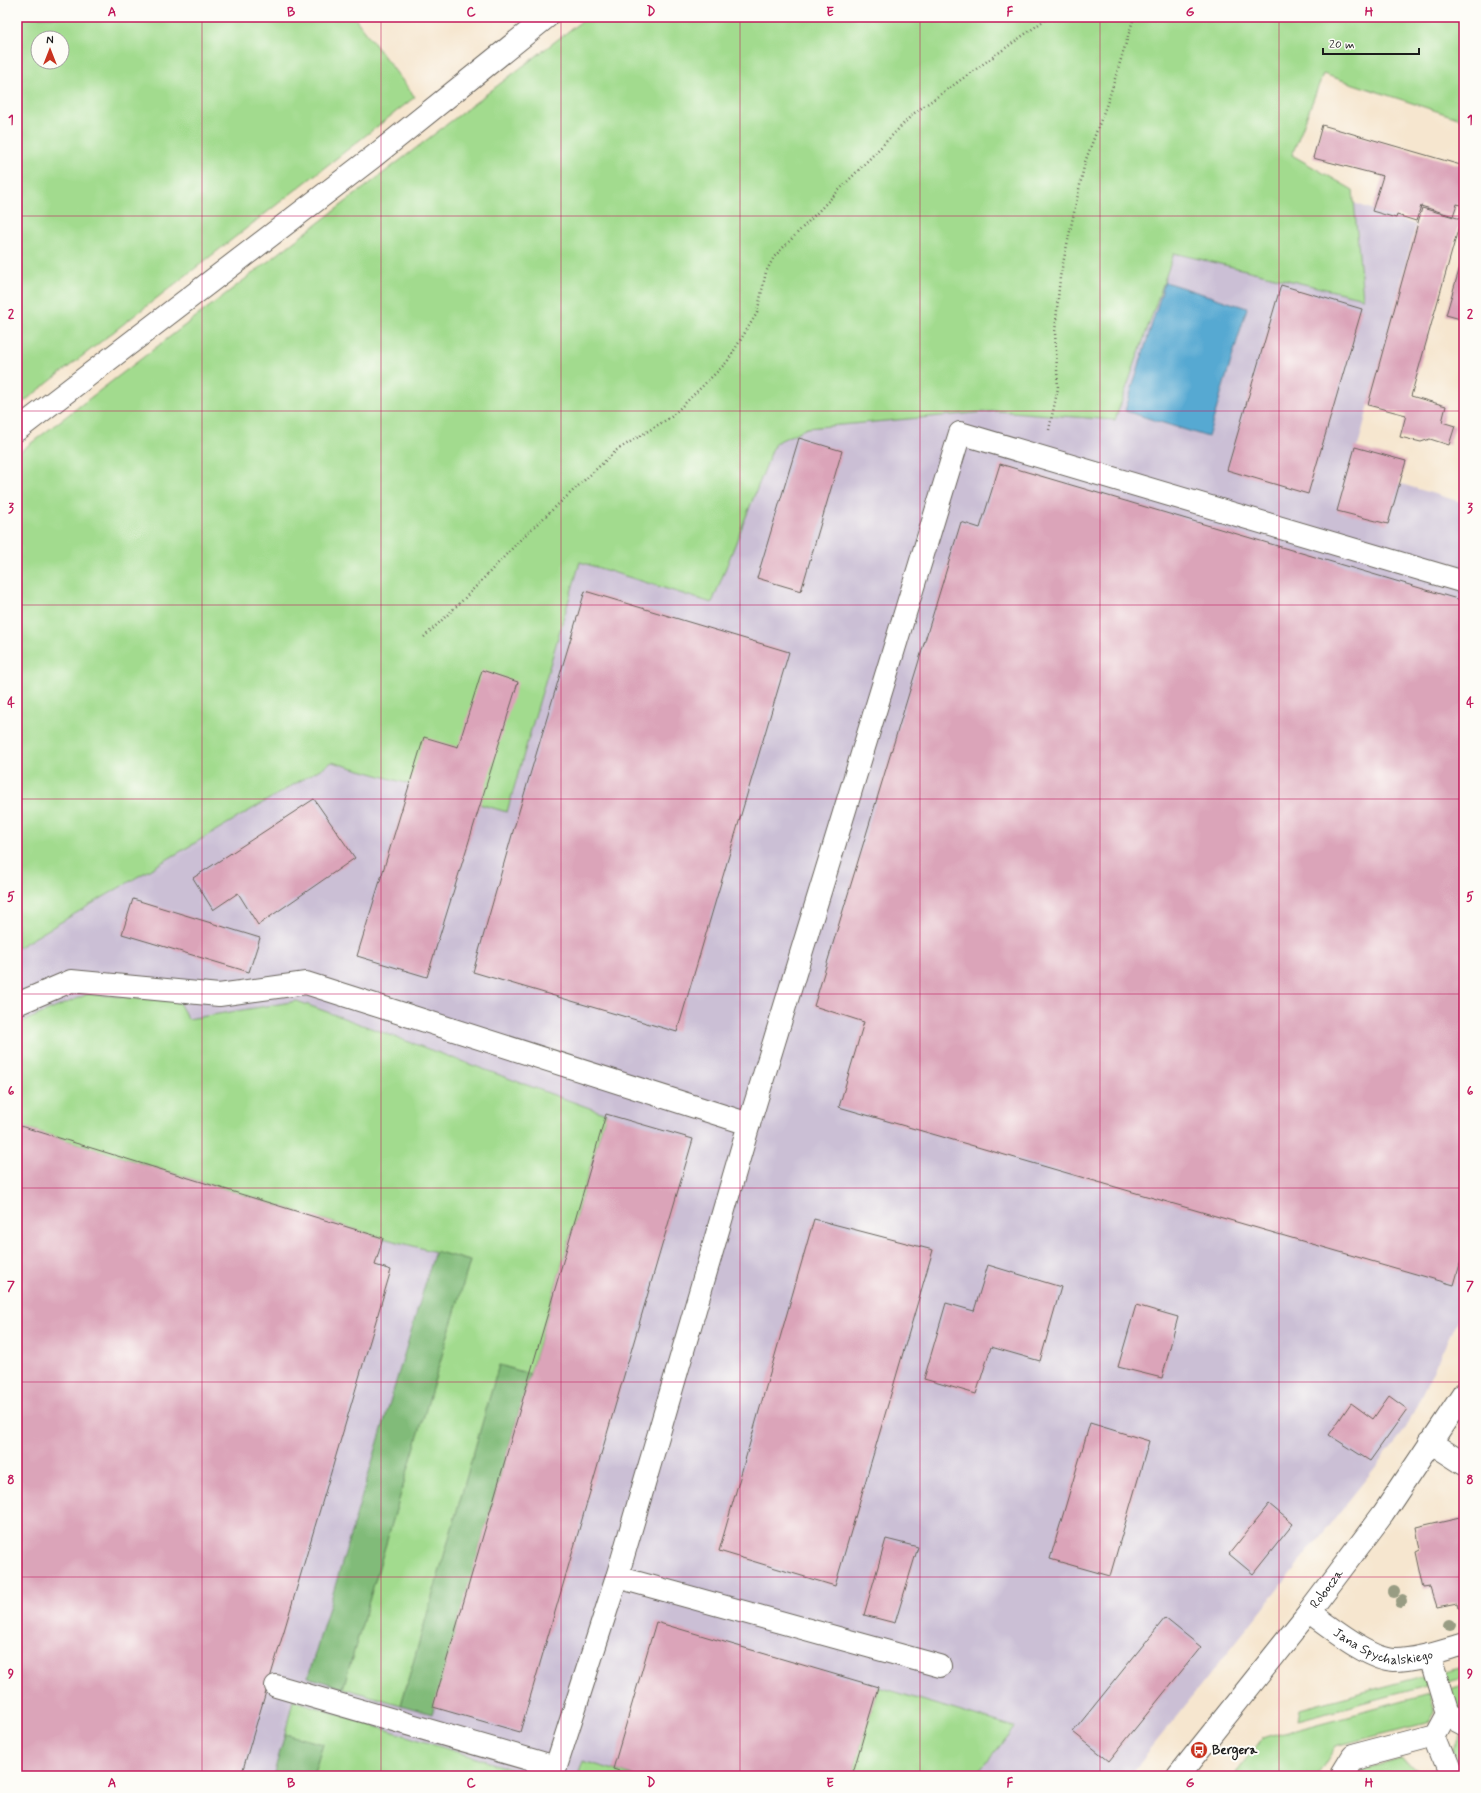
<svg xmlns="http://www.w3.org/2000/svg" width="1481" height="1793" viewBox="0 0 1481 1793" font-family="Mynerve,sans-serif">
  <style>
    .industrial { fill: #cbbfd5 }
    .green { fill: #a2db8e; stroke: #5f7c55; fill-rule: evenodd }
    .forest { fill: #81bb79; stroke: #4e6c4a }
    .water { fill: #57a9d2; stroke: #3a6277 }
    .building { fill: #dba4b9 }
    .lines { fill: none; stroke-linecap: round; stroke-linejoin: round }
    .minor-casing { stroke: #68635b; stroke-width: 24 }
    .path { stroke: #68635b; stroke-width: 2.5; stroke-dasharray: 1 3; stroke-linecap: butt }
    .minor { stroke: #fff; stroke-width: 22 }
    .tree { fill: #989c83 }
    .grid { fill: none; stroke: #c2185b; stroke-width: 1; stroke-opacity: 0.55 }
    .labels { text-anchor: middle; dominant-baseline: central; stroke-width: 4; stroke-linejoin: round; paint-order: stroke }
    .street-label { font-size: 13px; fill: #1c1c1c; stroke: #fdfcf7 }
    .poi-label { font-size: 13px; font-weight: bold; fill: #1c1c1c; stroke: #fdfcf7; text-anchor: start }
    .neatline { fill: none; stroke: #c2185b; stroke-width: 1.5 }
    .grid-label { font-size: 13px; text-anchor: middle; font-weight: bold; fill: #c2185b }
  </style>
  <rect width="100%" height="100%" fill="#fdfcf7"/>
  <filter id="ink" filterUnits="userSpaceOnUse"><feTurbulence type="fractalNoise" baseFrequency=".025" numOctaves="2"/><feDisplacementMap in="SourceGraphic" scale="8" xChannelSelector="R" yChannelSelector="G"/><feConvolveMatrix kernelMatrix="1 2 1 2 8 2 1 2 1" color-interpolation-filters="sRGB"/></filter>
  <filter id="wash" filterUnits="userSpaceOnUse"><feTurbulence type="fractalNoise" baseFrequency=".012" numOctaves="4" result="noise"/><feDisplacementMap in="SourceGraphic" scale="16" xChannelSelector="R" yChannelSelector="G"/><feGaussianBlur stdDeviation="0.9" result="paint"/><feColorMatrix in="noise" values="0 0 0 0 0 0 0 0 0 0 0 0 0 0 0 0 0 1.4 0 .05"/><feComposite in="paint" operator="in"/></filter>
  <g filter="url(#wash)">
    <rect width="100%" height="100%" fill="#f6e6cf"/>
    <polygon class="industrial" points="1154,132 1416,225 1352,469 1464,503 1464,1306 1405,1430 1129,1776 17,1776 17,503"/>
    <g class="green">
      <path d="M17,17H354L415,97L17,407ZM38,38H62V62H38Z"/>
      <polygon points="587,17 1464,17 1464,120 1323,74 1292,155 1353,190 1363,298 1174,253 1115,420 997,411 807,428 775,443 712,603 580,562 507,812 332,762 17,948 17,454"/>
      <polygon points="88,994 178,1001 188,1019 297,1001 606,1114 530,1374 499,1365 401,1705 343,1688 470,1261 383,1238 17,1125 17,1024"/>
      <polygon points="1464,1667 1464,1677 1447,1681 1444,1672"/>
      <polygon points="1424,1676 1427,1686 1298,1720 1300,1709"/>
      <polygon points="1464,1685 1464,1750 1457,1761 1452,1750 1462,1734 1449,1689"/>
      <polygon points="878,1687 1015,1728 975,1776 852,1776"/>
      <polygon points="1430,1694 1435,1713 1430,1722 1336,1746 1317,1776 1238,1776 1235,1773 1262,1739"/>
      <polygon points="293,1700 517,1771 515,1776 313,1776 323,1744 285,1734"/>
      <polygon points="1401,1759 1422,1772 1419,1776 1357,1776 1364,1769"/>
      <polygon points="583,1761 635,1776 578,1776"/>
    </g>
    <g class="forest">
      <polygon points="435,1251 470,1261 343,1688 308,1677"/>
      <polygon points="499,1365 530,1374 432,1714 401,1705"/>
      <polygon points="285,1734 323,1744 313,1776 273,1776"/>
    </g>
    <polygon class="water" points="1165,282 1247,308 1208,437 1125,411"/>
    <g id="blocks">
      <g class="building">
        <polygon points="1322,125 1464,166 1464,206 1457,204 1453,216 1421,206 1416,221 1397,215 1396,218 1372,211 1383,176 1313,158"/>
        <polygon points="1422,208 1461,219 1411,396 1446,406 1442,422 1455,426 1449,445 1430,439 1421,442 1400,437 1406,415 1368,405"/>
        <polygon points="1464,253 1464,320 1446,315"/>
        <polygon points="1281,285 1362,309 1308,494 1227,470"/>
        <polygon points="799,438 842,451 801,591 757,578"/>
        <polygon points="1355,447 1406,461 1388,524 1337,511"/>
        <polygon points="1000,464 1464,601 1464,1250 1454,1285 839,1107 864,1022 814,1006 961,522 980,528"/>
        <polygon points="585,591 789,652 677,1032 473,972 514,828"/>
        <polygon points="482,670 518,682 427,977 357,956 424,737 458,747"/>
        <polygon points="314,799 355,858 258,925 238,893 213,910 193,878"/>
        <polygon points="133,899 260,938 249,972 122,934"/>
        <polygon points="606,1114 693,1139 520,1732 433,1707"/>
        <polygon points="17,1125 383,1238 375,1265 391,1270 241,1776 17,1776"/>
        <polygon points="814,1219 933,1250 835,1586 719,1551"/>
        <polygon points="988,1265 1061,1287 1040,1361 991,1347 976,1394 924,1379 946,1303 974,1311"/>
        <polygon points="1136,1305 1178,1317 1162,1378 1118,1367"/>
        <polygon points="1389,1396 1407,1409 1370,1461 1329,1435 1351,1403 1373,1419"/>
        <polygon points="1090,1423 1149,1441 1110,1576 1050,1559"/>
        <polygon points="1269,1504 1293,1524 1253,1574 1229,1554"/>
        <polygon points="1464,1517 1464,1606 1458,1607 1457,1603 1437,1607 1431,1588 1424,1589 1416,1552 1420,1550 1416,1528"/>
        <polygon points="886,1539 918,1547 895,1623 864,1615"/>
        <polygon points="1165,1618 1201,1647 1109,1761 1073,1732"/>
        <polygon points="656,1622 878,1687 852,1776 635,1776 613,1769"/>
      </g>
    </g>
  </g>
  <g filter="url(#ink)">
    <use href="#blocks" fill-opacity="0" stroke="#68635b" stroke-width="1"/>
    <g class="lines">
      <g class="minor-casing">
        <g id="minor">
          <polyline points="17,430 373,157 547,17"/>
          <polyline points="17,1004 71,981 219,995 306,983 749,1124 617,1577 553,1776"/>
          <polyline points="749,1124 960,433 1464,582"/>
          <polyline points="1430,1442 1464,1464"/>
          <polyline points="617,1577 940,1666"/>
          <path id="s1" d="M1309,1612C1330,1627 1369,1659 1395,1660C1418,1660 1442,1651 1464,1645"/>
          <polyline points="276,1686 556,1767"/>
          <polyline points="1447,1714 1464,1723"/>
          <polyline points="1435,1736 1450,1773 1454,1776"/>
          <path id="s2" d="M1178,1776L1309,1612L1383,1514L1464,1393"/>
          <polyline points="1341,1776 1352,1758 1435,1736 1447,1714 1429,1655"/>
        </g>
      </g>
      <g class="path">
        <polyline points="1049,430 1058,388 1055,332 1060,277 1085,162 1109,98 1134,17"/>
        <polyline points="424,637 463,600 523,537 617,450 671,417 727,362 757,313 766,272 774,257 913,114 1049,17"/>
      </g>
      <use href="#minor" class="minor"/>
    </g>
    <g class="tree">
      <circle cx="1393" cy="1592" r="6"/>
      <circle cx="1402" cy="1601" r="6"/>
      <circle cx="1451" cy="1625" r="6"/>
    </g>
  </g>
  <path class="grid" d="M202,17V1776M381,17V1776M561,17V1776M740,17V1776M920,17V1776M1100,17V1776M1279,17V1776M17,216H1464M17,411H1464M17,605H1464M17,799H1464M17,994H1464M17,1188H1464M17,1382H1464M17,1577H1464"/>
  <defs>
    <g id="bus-disc" transform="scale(0.9)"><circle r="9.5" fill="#c8321e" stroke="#fdfcf7"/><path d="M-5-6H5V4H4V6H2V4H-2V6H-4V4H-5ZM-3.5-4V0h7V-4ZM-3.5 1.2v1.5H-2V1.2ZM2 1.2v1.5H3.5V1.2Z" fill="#fff"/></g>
  </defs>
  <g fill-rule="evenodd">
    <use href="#bus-disc" x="1199" y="1750"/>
  </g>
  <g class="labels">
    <g class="street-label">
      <text stroke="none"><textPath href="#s2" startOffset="239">Robocza</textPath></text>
      <text stroke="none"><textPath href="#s1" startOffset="85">Jana Spychalskiego</textPath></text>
    </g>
    <g class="poi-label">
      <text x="1212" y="1750">Bergera</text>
    </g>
  </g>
  <rect width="1481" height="1793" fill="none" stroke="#fdfcf7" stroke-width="44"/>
  <g transform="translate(50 50)"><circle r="19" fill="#fdfcf7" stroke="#a3a29f"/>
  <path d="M0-3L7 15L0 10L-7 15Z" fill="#c8321e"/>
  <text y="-6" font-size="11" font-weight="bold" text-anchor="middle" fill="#1c1c1c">N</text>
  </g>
  <path d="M1323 48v6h96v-6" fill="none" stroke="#1c1c1c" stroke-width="2"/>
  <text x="1329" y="48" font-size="12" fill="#1c1c1c" stroke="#fdfcf7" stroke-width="3" paint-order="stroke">20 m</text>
  <rect x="22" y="22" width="1437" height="1749" class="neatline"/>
  <g class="grid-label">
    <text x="112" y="16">A</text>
    <text x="291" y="16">B</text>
    <text x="471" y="16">C</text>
    <text x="651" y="16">D</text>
    <text x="830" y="16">E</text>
    <text x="1010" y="16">F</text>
    <text x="1190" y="16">G</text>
    <text x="1369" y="16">H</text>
    <text x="11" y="124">1</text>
    <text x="1470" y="124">1</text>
    <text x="11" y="318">2</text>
    <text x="1470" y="318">2</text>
    <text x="11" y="512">3</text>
    <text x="1470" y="512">3</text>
    <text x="11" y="707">4</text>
    <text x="1470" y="707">4</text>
    <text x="11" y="901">5</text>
    <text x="1470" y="901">5</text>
    <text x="11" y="1095">6</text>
    <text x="1470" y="1095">6</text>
    <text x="11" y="1290">7</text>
    <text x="1470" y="1290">7</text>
    <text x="11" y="1484">8</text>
    <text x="1470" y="1484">8</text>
    <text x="11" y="1678">9</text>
    <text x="1470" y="1678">9</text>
    <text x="112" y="1787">A</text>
    <text x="291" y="1787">B</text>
    <text x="471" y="1787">C</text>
    <text x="651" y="1787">D</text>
    <text x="830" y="1787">E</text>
    <text x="1010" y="1787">F</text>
    <text x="1190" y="1787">G</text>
    <text x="1369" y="1787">H</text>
  </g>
</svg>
